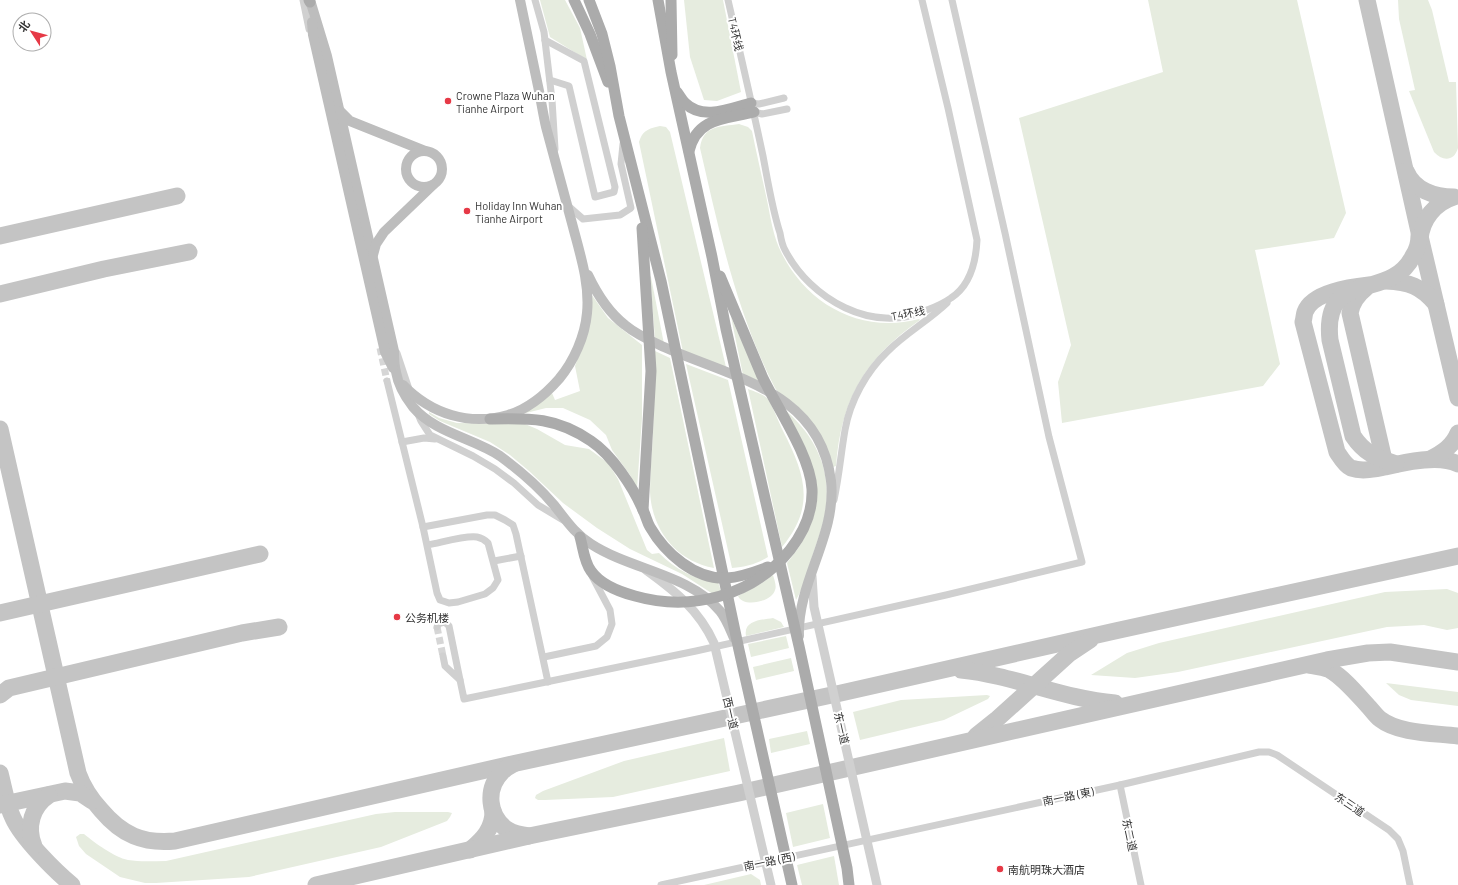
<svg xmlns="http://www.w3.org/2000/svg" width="1458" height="885" viewBox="0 0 1458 885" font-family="Barlow,'Noto Sans SC',sans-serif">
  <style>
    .green { fill: #e6ecdf }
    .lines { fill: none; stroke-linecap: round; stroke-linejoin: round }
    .taxiway { stroke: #c4c4c4; stroke-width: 17 }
    .minor-tunnel { stroke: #d6d6d6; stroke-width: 7; stroke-dasharray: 7 3.5; stroke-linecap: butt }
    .minor { stroke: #d0d0d0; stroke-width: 7 }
    .tertiary { stroke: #d0d0d0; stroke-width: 9 }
    .secondary { stroke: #bdbdbd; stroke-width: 10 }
    .primary { stroke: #ababab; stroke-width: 11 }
    .poi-dot { fill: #e63946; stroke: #fff; stroke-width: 1.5 }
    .labels { text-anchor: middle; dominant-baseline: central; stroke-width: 4; stroke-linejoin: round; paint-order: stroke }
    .street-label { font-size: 11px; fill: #333; stroke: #fff }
    .poi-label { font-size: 11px; fill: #333; stroke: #fff; text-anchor: start }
  </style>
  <rect width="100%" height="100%" fill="#fff"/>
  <g class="green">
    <polygon points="540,0 565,0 580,28 587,60 550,37"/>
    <polygon points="684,0 723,0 741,92 717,101 704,100 690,57"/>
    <polygon points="1148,0 1297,0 1346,213 1334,238 1255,250 1280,364 1263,386 1062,423 1058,382 1071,345 1019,118 1163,72"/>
    <path d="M1398,0H1428L1432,10L1449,82H1456L1458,148C1454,162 1442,161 1434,152L1409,91L1415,90L1399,19Z"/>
    <path d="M739,124L748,127L752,131C757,156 763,181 768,205C771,221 774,238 781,252C807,305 861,334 919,319L920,320C865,358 841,400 836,466L833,467C826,442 815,423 796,405C790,400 779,395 775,388C736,312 719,230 700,148C703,125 720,127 739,124Z"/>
    <path d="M660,126L666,127L670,132L726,367L683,352L639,142C643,130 648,129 660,126Z"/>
    <polygon points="650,276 651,277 664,344 655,339"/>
    <polygon points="589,291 608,318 642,345 642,418 637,489 630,475 612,450 606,435 590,420 563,408 546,408 522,414 552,393 555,400 580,391 575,366 582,347"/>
    <polygon points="731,317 760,382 743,375"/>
    <path d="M655,351L670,358L714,568C676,561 652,530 650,492C650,473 652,453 653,434C654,406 654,379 655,351Z"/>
    <path d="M686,364L728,380L768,557C756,564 746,567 732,568Z"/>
    <path d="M748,389C753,391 763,394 767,398C772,404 779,423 783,431C805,474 816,506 782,547Z"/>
    <path d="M783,408C817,437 834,473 824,519C821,532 816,544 812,557C807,571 804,587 796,600L787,563C811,534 826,501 811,463C804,445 792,426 783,408Z"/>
    <path d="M429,412L439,418L457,423L525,424L537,429L565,445L589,449L608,463L618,479L647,550L652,554L659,553C675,569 695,580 718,582L721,591L713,594L682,574L630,549L597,528L563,503L529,471L510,455L490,442L440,421L429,414Z"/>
    <path d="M773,575C774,579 777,586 775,590C772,602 743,608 738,596L762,583Z"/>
    <polygon points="1447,589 1458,593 1458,628 1447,630 1424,625 1387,627 1178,672 1135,678 1091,675 1127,653 1159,643 1385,592"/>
    <path d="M773,618L781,622L784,627L746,636C743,620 762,620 773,618Z"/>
    <polygon points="786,636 789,648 751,657 748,644"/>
    <polygon points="791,658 794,671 756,680 753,667"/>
    <polygon points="1386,683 1458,692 1458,706 1411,700 1399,695"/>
    <polygon points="987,695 990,696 988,699 944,720 860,740 853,712 901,700"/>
    <polygon points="807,731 810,744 771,753 769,739"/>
    <polygon points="724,738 730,771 613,797 545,800 538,800 535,798 536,795 543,791 624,761"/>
    <polygon points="823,804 830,838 793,847 786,813"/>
    <path d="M395,812H448L452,813L450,817L447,821L381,847L249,877L156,883H145L120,877L86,854L79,846L76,837L80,834H84C95,843 114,857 128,860C140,862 153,861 166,861L376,814Z"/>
    <polygon points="834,856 839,885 802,885 797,865"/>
    <polygon points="751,874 760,880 761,885 704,885"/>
  </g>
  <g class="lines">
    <g class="taxiway">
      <polyline points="1367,0 1419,232 1458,398"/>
      <path d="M1406,171C1414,190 1434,197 1454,197C1435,203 1422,219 1420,239"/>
      <polyline points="0,236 177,196"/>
      <path d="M1386,281C1409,282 1421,286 1436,304"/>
      <path d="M1369,285C1351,287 1312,292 1305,312C1304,315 1304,319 1303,322L1337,452C1341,458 1345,465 1351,468C1362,472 1374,469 1385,467C1405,462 1439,454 1458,464"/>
      <path d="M1366,288C1357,295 1352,302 1350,313L1384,460"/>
      <polyline points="0,294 104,269 189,252"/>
      <path d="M0,429L78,773C83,787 91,799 101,810C122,835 143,844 175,841L512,764L841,693L1115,631L1458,556"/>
      <path d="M1430,459C1442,453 1453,446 1458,433"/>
      <path d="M1396,464C1376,457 1365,454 1353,436L1330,340C1322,267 1390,303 1413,256C1417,250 1419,243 1419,236"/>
      <polyline points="0,613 260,554"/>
      <path d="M1309,665C1315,666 1324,667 1330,670C1344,678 1357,694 1368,706C1372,710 1376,716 1380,719C1399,734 1435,733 1458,736"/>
      <path d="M961,670C1013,675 1063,699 1115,703"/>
      <polyline points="0,695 9,688 242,633 279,627"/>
      <polyline points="976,736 996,720 1069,654 1090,640"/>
      <path d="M512,765C508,767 505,769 502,772C485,789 488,817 508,830C514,834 521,835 529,836"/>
      <path d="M0,773C4,788 6,804 13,818C22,838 55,871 72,885"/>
      <polyline points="0,805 65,791 80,793 92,801"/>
      <path d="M34,846C26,827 32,806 49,795"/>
      <path d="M470,850C483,839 493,829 493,811"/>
      <polyline points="316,885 529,836 739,793 1327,660 1368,653 1390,652 1458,662"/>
    </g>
    <g class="minor-tunnel">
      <polyline points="380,348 387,381"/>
      <polyline points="437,627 443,656"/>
    </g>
    <g class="minor">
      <polyline points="303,0 309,29"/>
      <polyline points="535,0 544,32 552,100 555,149"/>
      <path d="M728,0C740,52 752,104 763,156C768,182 772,208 780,233C781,239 782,245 785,250C810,299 873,335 927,310C935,307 944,303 951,298C971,285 976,261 977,240L948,108L922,0"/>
      <polyline points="545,40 584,61 615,187 614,192 595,197 569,86 550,80"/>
      <polyline points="751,103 759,104 784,98"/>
      <polyline points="754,112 762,114 787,109"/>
      <polyline points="567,205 583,219 620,215 631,208 621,164 623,144"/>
      <polyline points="397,353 409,389"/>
      <path d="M387,381L423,527L437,593L440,600L449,603L458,602L485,594L493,588L498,580L488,543C485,540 482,538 477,537C465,535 440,543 427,545"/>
      <polyline points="418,414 421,421 430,435 473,456 495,469 514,483 538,505 563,520"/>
      <polyline points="402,442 424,438 435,439"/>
      <path d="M834,500C839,477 841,453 845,430C850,401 866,372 888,351C906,333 928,321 947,303"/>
      <polyline points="423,527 487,515 495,515 505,520 513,525 516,534 548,682"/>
      <polyline points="494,561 521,556"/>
      <polyline points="437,627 438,624 445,622 449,626 460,680 445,666 443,656"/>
      <polyline points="544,657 596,646 607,637 612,624 610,610 592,576"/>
      <polyline points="460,680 464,699 696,651 946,595 1082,562 1049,437 1005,233 952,0"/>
      <polyline points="1120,785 1141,885"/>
      <polyline points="661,885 1120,785 1259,752 1269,752 1277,755 1389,830 1398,839 1403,851 1410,885"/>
    </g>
    <g class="tertiary">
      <path d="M646,570C675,591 699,610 714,643L771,885"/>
      <polyline points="812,576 814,607 877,885"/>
    </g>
    <g class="secondary">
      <path d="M310,0L327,56L394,351C394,358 394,365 396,372C398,384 406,398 413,407C435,433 473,438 500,456C519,470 539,487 554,505C566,520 575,534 591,544C631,570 689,574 720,611C726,618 730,629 734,638"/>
      <polyline points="312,22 313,35 385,352 393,368"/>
      <polyline points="340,111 350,121 425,151"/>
      <circle cx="424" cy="169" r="18"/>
      <polyline points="373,255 376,244 384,232 433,185"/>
      <path d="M588,275C597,294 608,312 625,325C637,335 651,341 664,347C733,378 820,391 831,481C837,535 797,582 799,636"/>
      <path d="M403,385C431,414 469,426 508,415C528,409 545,395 559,379C574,361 585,336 587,313C590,284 580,254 573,227C564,194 555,161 546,127C543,114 541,100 538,86C532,57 526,29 520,0"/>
    </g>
    <g class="primary">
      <polyline points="309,0 310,2"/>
      <polyline points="574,0 590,34 608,82"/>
      <polyline points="589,0 602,34 610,66 619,116 661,281 739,650 792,885"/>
      <polyline points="658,0 671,72 712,257 726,329 799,646 847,868 849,885"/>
      <polyline points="671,0 672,55"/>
      <path d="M677,92C680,96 682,100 685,103C703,121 731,108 751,103"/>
      <path d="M689,151C697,117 726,119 754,112"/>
      <polyline points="642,228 651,371 643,510"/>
      <path d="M490,419C530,418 556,417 591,441C612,455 633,487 643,510C646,516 647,522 650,527C665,553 695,580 727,578C741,577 755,572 768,567"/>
      <path d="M580,537C583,547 584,562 591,571C600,584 620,592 635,596C691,612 753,596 790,550C804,532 813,512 812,489C810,455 777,408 762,376C748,343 734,309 720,276"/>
    </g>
  </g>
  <g class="poi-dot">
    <circle cx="448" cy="101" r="4"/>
    <circle cx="467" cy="211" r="4"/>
    <circle cx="397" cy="617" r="4"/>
    <circle cx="1000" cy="869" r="4"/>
  </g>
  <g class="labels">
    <g class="street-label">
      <text transform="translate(736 34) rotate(77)">T4环线</text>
      <text transform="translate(908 313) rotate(-11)">T4环线</text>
      <text transform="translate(731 713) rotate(77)">西一道</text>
      <text transform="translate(842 728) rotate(77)">东一道</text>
      <text transform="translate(1068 796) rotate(-12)">南一路 (東)</text>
      <text transform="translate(1350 804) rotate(34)">东三道</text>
      <text transform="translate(1130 835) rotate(78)">东二道</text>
      <text transform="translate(769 861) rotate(-12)">南一路 (西)</text>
    </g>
    <g class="poi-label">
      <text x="456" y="95">Crowne Plaza Wuhan<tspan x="456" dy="13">Tianhe Airport</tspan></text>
      <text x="475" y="205">Holiday Inn Wuhan<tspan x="475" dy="13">Tianhe Airport</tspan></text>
      <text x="405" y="617">公务机楼</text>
      <text x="1008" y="869">南航明珠大酒店</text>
    </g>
  </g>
  <g transform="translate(32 32) rotate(306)"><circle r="19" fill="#ffffff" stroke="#adadad"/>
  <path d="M0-3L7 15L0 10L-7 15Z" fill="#e63946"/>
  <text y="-6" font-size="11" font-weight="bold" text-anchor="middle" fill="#333333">北</text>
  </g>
</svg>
